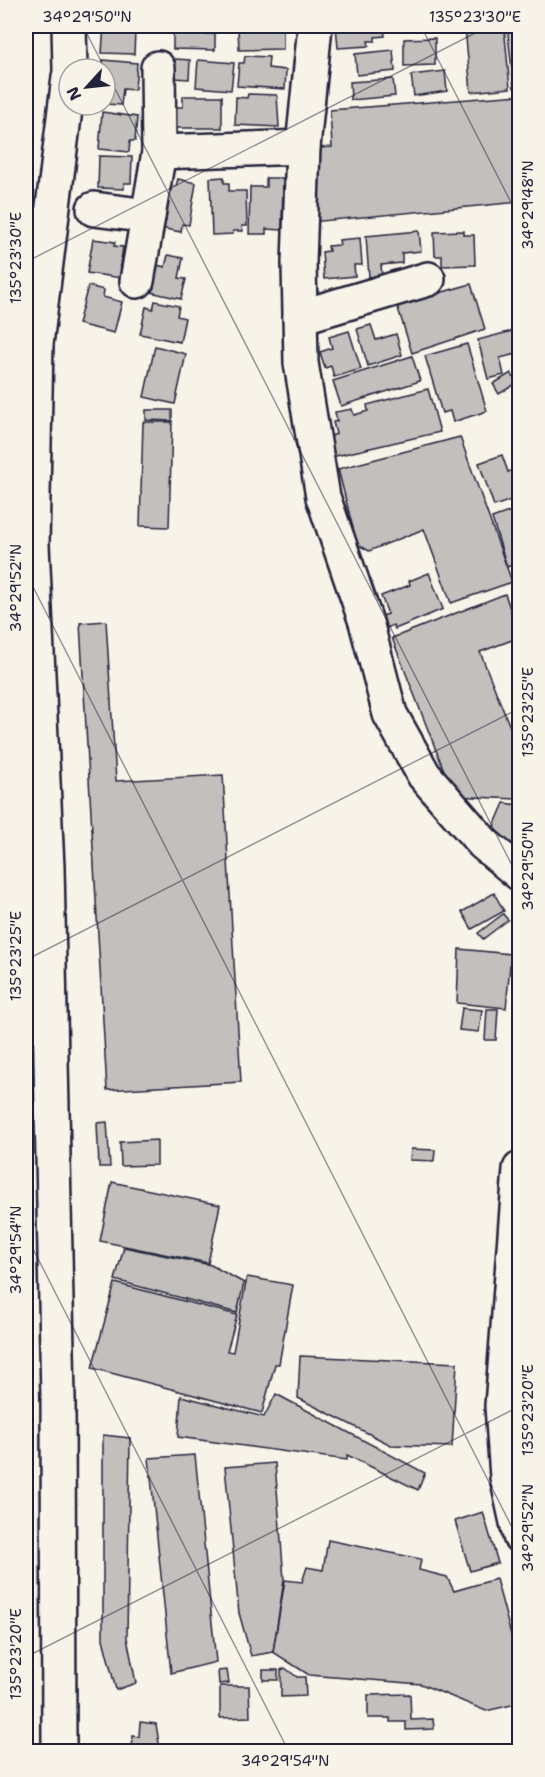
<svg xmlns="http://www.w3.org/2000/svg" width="545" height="1777" viewBox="0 0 545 1777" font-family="'Shantell Sans',sans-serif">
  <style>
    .building { fill: #c2bfbd; stroke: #22223b; stroke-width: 1.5 }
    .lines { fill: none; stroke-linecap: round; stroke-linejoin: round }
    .minor-casing { stroke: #22223b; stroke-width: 38 }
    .minor { stroke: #f7f3e8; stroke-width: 33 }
    .ticks { fill: none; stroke: #22223b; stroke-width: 1.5; stroke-opacity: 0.45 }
    .neatline { fill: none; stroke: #22223b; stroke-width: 2 }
    .ticks-label { font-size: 15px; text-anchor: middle; fill: #22223b }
  </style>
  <rect width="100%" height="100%" fill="#f7f3e8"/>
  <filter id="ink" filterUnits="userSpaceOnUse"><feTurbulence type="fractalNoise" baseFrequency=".0167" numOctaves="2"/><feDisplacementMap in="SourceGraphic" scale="12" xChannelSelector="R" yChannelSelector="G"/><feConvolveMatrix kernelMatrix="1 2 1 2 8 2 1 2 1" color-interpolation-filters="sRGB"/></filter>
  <g filter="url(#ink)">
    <g class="building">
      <polygon points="104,26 145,26 145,31 135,31 134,54 102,53"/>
      <polygon points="173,26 205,26 205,34 215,34 215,50 173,49"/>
      <polygon points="336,26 384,26 385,36 375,37 375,41 368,41 369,46 338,48"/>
      <polygon points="504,26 510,88 471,92 465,27"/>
      <polygon points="507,26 520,32 520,88 514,88"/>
      <polygon points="238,28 283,28 283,49 239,50"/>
      <polygon points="435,38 435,65 404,66 404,39"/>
      <polygon points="393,50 395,71 357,75 355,54"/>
      <polygon points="245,56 269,57 268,68 286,70 285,89 237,86 239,63 244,63"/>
      <polygon points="175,59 190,60 189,79 173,78"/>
      <polygon points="103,60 137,63 135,90 123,89 121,105 105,104"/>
      <polygon points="198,60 234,63 231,90 196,87"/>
      <polygon points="445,71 447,91 414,96 411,75"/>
      <polygon points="393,79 395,96 351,100 350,82"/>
      <polygon points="248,94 277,95 279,127 235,125 236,97 247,98"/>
      <polygon points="520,95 520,202 311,222 318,148 332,147 330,110"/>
      <polygon points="183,96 222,96 222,128 175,128 175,107 183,107"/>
      <polygon points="102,112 137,117 135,141 130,141 129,152 99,149"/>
      <polygon points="99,156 132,157 131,183 124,183 124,189 98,188"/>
      <polygon points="224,177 224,183 229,183 229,191 246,191 247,226 242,226 243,231 233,231 233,234 212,235 210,178"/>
      <polygon points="266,178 283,178 282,230 266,229 266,234 249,234 250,187 266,187"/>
      <polygon points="178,179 196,183 189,225 182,224 181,232 160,228 167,185 176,186"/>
      <polygon points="419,231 421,251 402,253 402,263 381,265 382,276 369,277 366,236"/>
      <polygon points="464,231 464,235 474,235 475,265 442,266 442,256 435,256 434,232"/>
      <polygon points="360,238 362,265 354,265 355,276 324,279 322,252 329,251 328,246 340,245 339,240"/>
      <polygon points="93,239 115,242 114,246 123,247 120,266 124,267 122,278 87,273"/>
      <polygon points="168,255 183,258 179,278 186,279 181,299 150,292 157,265 165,267"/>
      <polygon points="471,284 485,329 412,353 397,305"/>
      <polygon points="88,286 104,290 103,297 122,302 114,333 78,324"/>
      <polygon points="155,301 179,306 177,316 185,318 180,342 140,334 146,307 153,309"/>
      <polygon points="371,325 376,340 396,334 402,355 368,366 357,329"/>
      <polygon points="516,330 520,353 500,358 504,375 488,379 478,340"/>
      <polygon points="349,331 361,369 334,377 331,366 325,368 320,352 332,348 329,337"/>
      <polygon points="467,344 487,411 453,422 450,411 442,413 425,356"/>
      <polygon points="155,346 186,354 175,404 144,397"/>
      <polygon points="412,356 420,381 341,406 333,381"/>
      <polygon points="511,373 517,383 499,394 493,384"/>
      <polygon points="428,389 440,432 331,457 327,438 336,434 333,422 337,421 335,412 352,409 354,415 368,411 367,405"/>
      <polygon points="146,410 172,410 172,421 146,420"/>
      <polygon points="143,422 172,422 169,527 140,526"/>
      <polygon points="460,437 512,582 451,603 424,529 369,551 357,544 338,469"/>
      <polygon points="502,455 508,472 519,468 520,497 494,506 479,463"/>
      <polygon points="520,508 520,562 507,567 492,518"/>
      <polygon points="429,573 443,609 395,629 393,625 387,628 382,616 388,614 381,596 410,585 409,581"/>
      <polygon points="505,594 520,637 480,652 520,752 517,799 454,796 392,638"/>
      <polygon points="106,621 116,781 223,775 241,1082 107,1090 80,623"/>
      <polygon points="504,803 519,805 515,854 491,833"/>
      <polygon points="494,893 504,911 472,929 462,912"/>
      <polygon points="503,914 508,920 483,939 478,933"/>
      <polygon points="459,949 511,954 506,1008 457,1003"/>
      <polygon points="462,1008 482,1010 479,1032 459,1030"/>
      <polygon points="487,1009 498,1009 496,1040 485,1040"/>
      <polygon points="107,1122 110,1167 99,1167 97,1123"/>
      <polygon points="157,1140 157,1165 121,1166 120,1142"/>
      <polygon points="411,1149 435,1150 434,1161 410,1160"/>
      <polygon points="112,1182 220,1205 208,1263 100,1241"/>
      <polygon points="124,1247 211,1265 244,1283 237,1313 115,1280"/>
      <polygon points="247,1277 293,1285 279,1364 275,1364 262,1413 92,1368 115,1283 237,1315 227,1351 233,1352"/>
      <polygon points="300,1356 457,1363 452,1447 391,1445 298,1398"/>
      <polygon points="276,1394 425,1473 418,1490 347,1455 347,1460 178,1437 181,1396 264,1417"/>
      <polygon points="103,1435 130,1438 127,1638 136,1683 116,1690 103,1639"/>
      <polygon points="195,1455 216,1662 171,1673 149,1458"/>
      <polygon points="275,1463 284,1580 273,1652 251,1656 239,1613 225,1467"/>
      <polygon points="483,1512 498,1563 470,1571 455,1521"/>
      <polygon points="328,1540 421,1559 419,1570 447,1577 454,1591 496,1579 520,1668 520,1703 486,1711 421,1684 309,1675 273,1652 285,1580 302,1582 307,1567 323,1570"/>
      <polygon points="285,1668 297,1677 305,1677 306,1696 281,1697 281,1670"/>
      <polygon points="227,1670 229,1683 219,1684 218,1671"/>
      <rect x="263" y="1670" width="15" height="10"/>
      <polygon points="220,1686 249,1686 250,1717 220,1718"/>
      <polygon points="410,1694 411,1720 433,1719 434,1729 406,1730 406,1722 390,1722 390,1718 368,1718 368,1695"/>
      <polygon points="140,1722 156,1724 160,1750 132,1750 133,1736 139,1737"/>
    </g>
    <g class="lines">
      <g class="minor-casing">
        <g id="minor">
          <polyline points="69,26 70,69"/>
          <polyline points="315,26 303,147 299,263 301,363 323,497 366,622 390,714 424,775 483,843 520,874"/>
          <polyline points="159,152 303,147"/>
          <polyline points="94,209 148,216"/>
          <polyline points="137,281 159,152 158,68"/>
          <polyline points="300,317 428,279"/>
          <polyline points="520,1169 502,1406 507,1477 520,1536"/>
          <polyline points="59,1752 58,1398 47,867 32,545 36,344 69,77"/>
        </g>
      </g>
      <use href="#minor" class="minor"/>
    </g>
  </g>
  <path class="ticks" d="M83,26L520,881M421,26L520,220M26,262L489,26M26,573L520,1543M26,960L520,708M26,1235L289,1752M26,1657L520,1406"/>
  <rect width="545" height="1777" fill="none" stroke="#f7f3e8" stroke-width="66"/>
  <g transform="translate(87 87) rotate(243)"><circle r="28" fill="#f7f3e8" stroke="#a29fa3" stroke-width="1.5"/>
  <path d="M0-4.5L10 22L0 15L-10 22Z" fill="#22223b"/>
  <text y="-9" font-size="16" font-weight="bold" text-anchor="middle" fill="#22223b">N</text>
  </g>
  <rect x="33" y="33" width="479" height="1711" class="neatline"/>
  <g class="ticks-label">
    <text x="87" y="22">34°29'50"N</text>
    <text x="475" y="22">135°23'30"E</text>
    <text transform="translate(528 205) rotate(-90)" y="5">34°29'48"N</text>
    <text transform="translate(16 258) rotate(-90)" y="5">135°23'30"E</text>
    <text transform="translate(16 588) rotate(-90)" y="5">34°29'52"N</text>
    <text transform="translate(528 712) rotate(-90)" y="5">135°23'25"E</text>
    <text transform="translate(528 866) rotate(-90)" y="5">34°29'50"N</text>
    <text transform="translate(16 956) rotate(-90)" y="5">135°23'25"E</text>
    <text transform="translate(16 1250) rotate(-90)" y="5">34°29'54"N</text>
    <text transform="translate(528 1410) rotate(-90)" y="5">135°23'20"E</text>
    <text transform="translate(528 1528) rotate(-90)" y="5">34°29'52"N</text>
    <text transform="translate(16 1654) rotate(-90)" y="5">135°23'20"E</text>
    <text x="285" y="1766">34°29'54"N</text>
  </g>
</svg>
